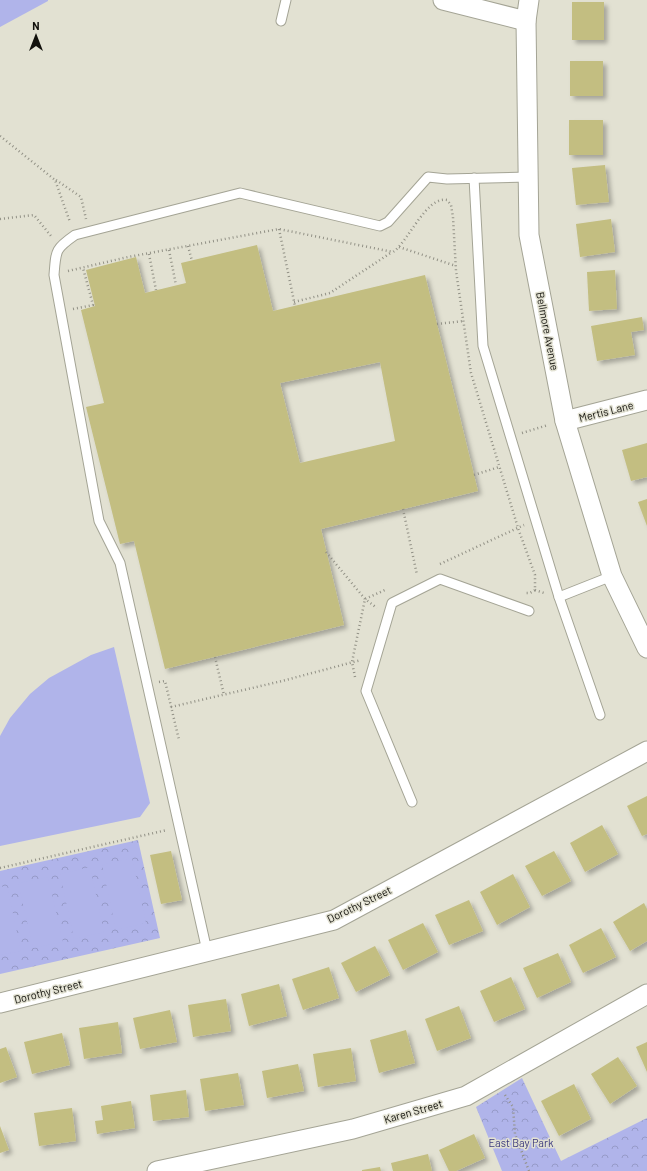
<svg xmlns="http://www.w3.org/2000/svg" width="647" height="1171" viewBox="0 0 647 1171" font-family="Barlow,sans-serif">
  <style>
    .forest { fill: url(#forest-crowns) }
    .garden { fill: #b0b4ea }
    .building { fill: #c3be81; fill-rule: evenodd; filter: url(#shadow) }
    .lines { fill: none; stroke-linecap: round; stroke-linejoin: round }
    .service-casing { stroke: #a4a495; stroke-width: 11 }
    .minor-casing { stroke: #a4a495; stroke-width: 21 }
    .path { stroke: #929186; stroke-width: 2.5; stroke-dasharray: 1 3; stroke-linecap: butt }
    .service { stroke: #fff; stroke-width: 9 }
    .minor { stroke: #fff; stroke-width: 19 }
    .labels { text-anchor: middle; dominant-baseline: central; stroke-width: 3; stroke-linejoin: round; paint-order: stroke }
    .street-label { font-size: 11px; fill: #12110c; stroke: #e2e1d2 }
    .park-label { font-size: 11px; fill: #3c3a7e; stroke: #e2e1d2 }
  </style>
  <defs>
    <pattern id="forest-crowns" width="20" height="18" patternUnits="userSpaceOnUse"><rect width="20" height="18" fill="#b0b4ea"/><path d="M2 6a3 3 0 1 1 6 0M12 15a3 3 0 1 1 6 0" fill="none" stroke="#969ac8"/></pattern>
    <filter id="shadow"><feDropShadow dx="3.5" dy="3.5" stdDeviation="2" flood-color="#0004"/></filter>
  </defs>
  <rect width="100%" height="100%" fill="#e2e1d2"/>
  <g class="forest">
    <polygon points="138,840 160,938 0,974 0,871"/>
    <polygon points="522,1078 561,1161 647,1118 647,1171 502,1171 476,1107"/>
  </g>
  <g class="garden">
    <polygon points="0,0 48,0 48,1 0,27"/>
    <polygon points="114,647 150,803 140,817 0,846 0,736 10,718 30,694 49,678 91,655"/>
    <polygon points="132,858 146,923 116,930 102,865"/>
    <polygon points="90,867 104,932 74,939 60,874"/>
    <polygon points="48,877 63,942 33,948 18,883"/>
    <polygon points="7,886 21,951 0,955 0,887"/>
  </g>
  <g class="building">
    <rect x="572" y="2" width="32" height="38"/>
    <rect x="570" y="61" width="33" height="35"/>
    <rect x="569" y="120" width="34" height="35"/>
    <polygon points="605,165 609,202 576,205 572,168"/>
    <polygon points="611,219 615,252 580,257 576,224"/>
    <path d="M257,245L273,311L425,275L478,491L321,529L344,625L165,669L134,541L120,544L86,407L104,403L81,310L95,306L86,270L136,257L145,293L186,283L181,263ZM380,362L395,441L300,463L280,383Z"/>
    <polygon points="615,270 617,309 589,311 587,272"/>
    <polygon points="642,317 644,330 631,332 635,355 597,361 591,326"/>
    <polygon points="647,443 647,477 631,481 622,450"/>
    <polygon points="647,499 647,526 638,502"/>
    <polygon points="647,796 647,834 642,836 627,806"/>
    <polygon points="602,825 618,854 585,872 570,843"/>
    <polygon points="171,851 182,900 161,904 150,855"/>
    <polygon points="554,851 571,881 542,896 525,866"/>
    <polygon points="513,874 530,907 497,925 480,892"/>
    <polygon points="469,900 483,931 449,945 435,915"/>
    <polygon points="644,903 647,909 647,941 630,951 613,922"/>
    <polygon points="423,923 438,952 403,970 388,940"/>
    <polygon points="601,928 616,957 583,973 569,945"/>
    <polygon points="375,946 390,975 356,992 341,963"/>
    <polygon points="558,953 571,982 537,998 523,968"/>
    <polygon points="329,967 339,998 303,1010 292,979"/>
    <polygon points="511,977 525,1009 494,1022 480,991"/>
    <polygon points="279,984 287,1016 249,1026 241,994"/>
    <polygon points="226,999 231,1031 193,1037 188,1005"/>
    <polygon points="459,1006 471,1038 437,1051 425,1019"/>
    <polygon points="170,1010 177,1042 140,1049 133,1018"/>
    <polygon points="118,1022 122,1053 84,1059 79,1028"/>
    <polygon points="406,1030 415,1063 379,1073 370,1040"/>
    <polygon points="62,1033 70,1065 32,1074 24,1042"/>
    <polygon points="647,1042 647,1072 636,1047"/>
    <polygon points="6,1047 17,1077 0,1083 0,1049"/>
    <polygon points="351,1048 356,1081 318,1087 313,1054"/>
    <polygon points="618,1057 637,1086 610,1104 591,1074"/>
    <polygon points="298,1064 304,1091 267,1098 262,1071"/>
    <polygon points="238,1073 244,1105 205,1111 200,1079"/>
    <polygon points="574,1084 591,1119 559,1136 541,1101"/>
    <polygon points="186,1090 189,1117 153,1121 150,1095"/>
    <polygon points="131,1101 135,1128 97,1134 95,1121 103,1120 101,1106"/>
    <polygon points="72,1108 76,1141 39,1146 34,1113"/>
    <polygon points="0,1126 9,1150 0,1153"/>
    <polygon points="474,1134 485,1158 456,1171 449,1171 439,1150"/>
    <polygon points="428,1154 432,1171 393,1171 391,1163"/>
    <polygon points="380,1167 381,1171 362,1171 362,1170"/>
  </g>
  <g class="lines">
    <g class="service-casing">
      <g id="service">
        <polyline points="281,21 286,0"/>
        <polyline points="474,178 483,346 559,597 600,715"/>
        <polyline points="559,597 612,576"/>
        <polyline points="412,802 366,691 392,603 440,579 529,611"/>
        <path d="M207,951L120,563L99,521L54,275C56,250 55,249 75,235L240,193L380,226L388,222L428,177L447,179L528,177"/>
      </g>
    </g>
    <g class="minor-casing">
      <g id="minor">
        <polyline points="443,0 526,21"/>
        <polyline points="529,0 526,21 529,235 565,421 612,576 647,648"/>
        <polyline points="565,421 647,400"/>
        <polyline points="0,1003 334,920 647,751"/>
        <polyline points="157,1171 353,1129 466,1096 647,994"/>
      </g>
    </g>
    <g class="path">
      <polyline points="0,136 55,180 70,222"/>
      <polyline points="56,180 81,197 86,219"/>
      <polyline points="0,219 34,215 51,236"/>
      <polyline points="279,229 295,306"/>
      <polyline points="188,246 192,261"/>
      <polyline points="399,247 456,266"/>
      <polyline points="169,250 176,285"/>
      <polyline points="149,254 156,290"/>
      <path d="M68,271L128,257L279,229L393,252C409,241 426,196 447,200L451,205L453,217L456,271L471,373L518,528L535,575V590L530,593H524"/>
      <polyline points="294,302 330,293 392,252"/>
      <polyline points="73,309 93,305 83,268"/>
      <polyline points="437,324 464,321"/>
      <polyline points="522,433 548,425"/>
      <polyline points="474,475 499,467"/>
      <polyline points="403,509 417,575"/>
      <polyline points="326,552 365,599 377,608"/>
      <polyline points="440,564 524,525"/>
      <polyline points="535,590 544,593"/>
      <polyline points="215,657 224,695"/>
      <polyline points="355,677 352,662 365,599 385,590"/>
      <polyline points="159,682 165,681 179,740"/>
      <polyline points="171,707 282,681 361,660"/>
      <polyline points="0,868 167,830"/>
      <polyline points="505,1095 513,1107 515,1134 529,1171"/>
    </g>
    <use href="#service" class="service"/>
    <use href="#minor" class="minor"/>
  </g>
  <g class="labels">
    <g class="street-label">
      <text transform="translate(548 331) rotate(79)">Bellmore Avenue</text>
      <text transform="translate(606 411) rotate(-14)">Mertis Lane</text>
      <text transform="translate(359 904) rotate(-26)">Dorothy Street</text>
      <text transform="translate(48 991) rotate(-14)">Dorothy Street</text>
      <text transform="translate(413 1111) rotate(-16)">Karen Street</text>
    </g>
    <g class="park-label">
      <text x="521" y="1142">East Bay Park</text>
    </g>
  </g>
  <g transform="translate(36 36)" stroke="#e2e1d2" stroke-width="3" paint-order="stroke">
  <path d="M0-3L7 15L0 10L-7 15Z" fill="#12110c"/>
  <text y="-6" font-size="11" font-weight="bold" text-anchor="middle" fill="#12110c">N</text>
  </g>
</svg>
